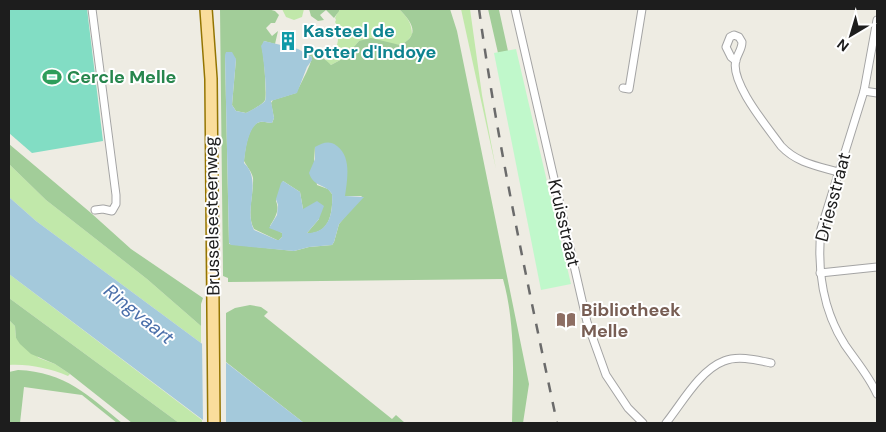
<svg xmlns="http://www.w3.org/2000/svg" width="886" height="432" viewBox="0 0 886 432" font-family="'DM Sans',sans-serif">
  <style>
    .grass { fill: #c1e8aa }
    .forest { fill: #a2cd99 }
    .park { fill: #c0f8cb }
    .pitch { fill: #82ddc4 }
    .water { fill: #a4c9db }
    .pier { fill: #eeece3 }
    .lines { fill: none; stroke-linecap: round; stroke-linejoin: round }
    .minor-casing { stroke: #a4a4a4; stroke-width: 9 }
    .primary-casing { stroke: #947502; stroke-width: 14 }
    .minor { stroke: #fff; stroke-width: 7 }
    .primary { stroke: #fadd9c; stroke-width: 11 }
    .rail { stroke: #6b6b6b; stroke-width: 2.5; stroke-dasharray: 10 10; stroke-linecap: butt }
    .labels { text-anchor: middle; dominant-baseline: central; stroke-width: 4; stroke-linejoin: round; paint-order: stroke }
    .culture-label { font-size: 18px; font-weight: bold; fill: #0d838f; stroke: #fff; text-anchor: start }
    .leisure-label { font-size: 18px; font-weight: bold; fill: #27864d; stroke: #fff; text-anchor: start }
    .street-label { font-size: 18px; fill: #1d1d1d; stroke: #fff }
    .education-label { font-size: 18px; font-weight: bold; fill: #785e54; stroke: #fff; text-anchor: start }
    .water-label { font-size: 19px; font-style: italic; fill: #4b70ab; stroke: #fff }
  </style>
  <rect width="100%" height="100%" fill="#eeece3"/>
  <g class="grass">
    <polygon points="282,9 304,9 302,17 294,20 286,17"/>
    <path d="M339,9H399C407,17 412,23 412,35L407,41L400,45L359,41L344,58L331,65L325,61C335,52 339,46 338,33C337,27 338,26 335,22L336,20L335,18Z"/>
    <polygon points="461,9 470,9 482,95 496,169"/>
    <polygon points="9,164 46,200 147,279 201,326 201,343 36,221 9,197"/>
    <polygon points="9,274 202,420 202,423 179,423 9,298"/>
    <path d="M9,320L15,326L16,338L39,358L55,364L70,374L68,376C48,368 30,364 9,365Z"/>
  </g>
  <g class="forest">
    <path d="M220,9H268L275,11L279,15L275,23H271L266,28L272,36L278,31L275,44L264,41L262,49C264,52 267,97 265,100C264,104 250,111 246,113L236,111L232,105L236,59L225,55L229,244L294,251L309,247L332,245L334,242L339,224L362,196H345L315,147L314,162L317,185L328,189L332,194C333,211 330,235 307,233L319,219L303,209L300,192L283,181L276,201C280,210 275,218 270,226L282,233V237L279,240H277L254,229C246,215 254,194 253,178C252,172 247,167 244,161C245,151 248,124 260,122C264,121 269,123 272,123L274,118L271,103L273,100L296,93C300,85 311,65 312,57L303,52L305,48L319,54L331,65L344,58L359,41L371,38L400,45C421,35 412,22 399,9H450L457,31L529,384L523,423H512C513,375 516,326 503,279L228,282V278L223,276Z"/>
    <polygon points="309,9 339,9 339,11 334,18 326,10 320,15 324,20 318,21 311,16"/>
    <polygon points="488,9 502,9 499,10 508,51 498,53"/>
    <polygon points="9,144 91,213 131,249 203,298 201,304 201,326 147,279 46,200 9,164"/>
    <polygon points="9,298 179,423 132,423 70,374 55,364 31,354 20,344 16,338 15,326 9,320"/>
    <polygon points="250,305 261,307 268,312 264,316 392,419 396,415 405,423 304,423 226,362 226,313 235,308"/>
    <path d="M18,370C65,372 88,395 122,423H117L82,395L24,387L20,423H9V372Z"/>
  </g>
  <polygon class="park" points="516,49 571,284 541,290 494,53"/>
  <polygon class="pitch" points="9,9 87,9 103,141 32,153 9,133"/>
  <g class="water">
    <path d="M264,41L298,49L312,57V60L307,67L297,93L271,101L274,118L272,123C269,123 263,121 260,122C248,125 245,153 244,163C263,181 243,209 254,230L277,240H279L282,237V233L269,228L277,215L278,205L276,199L281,183L283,181L300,192L303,209L317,201L324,206L319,219L307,233C330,233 333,212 332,194C325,183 314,188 309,173L315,159V147C323,143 329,140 337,146C352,157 347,181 345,196L364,197L339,224L334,242L332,245L309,247L294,251L231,245L229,243L225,55L226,52H232L236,59L232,105L236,111L246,113C250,111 263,104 265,101C268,96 263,52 261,46Z"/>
    <polygon points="9,197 36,221 201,343 304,423 207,423 9,274"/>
  </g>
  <polygon class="pier" points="202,341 226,359 226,423 203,423"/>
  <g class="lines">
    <g class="minor-casing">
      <g id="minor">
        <polyline points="92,9 116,195 116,204 112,211 103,209 95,210"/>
        <polyline points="515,9 587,322 606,375 628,408 643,423"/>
        <path d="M877,20L864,91L821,229C817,269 823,311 845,345C856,361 869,376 877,394"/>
        <path d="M736,61L731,57L726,47L730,37L734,35L739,37L742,42C742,49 738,53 736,60C729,82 769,129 781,146C797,163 817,166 838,172"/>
        <polyline points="623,88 629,89 642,9"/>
        <polyline points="864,91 877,93"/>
        <polyline points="820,273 877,267"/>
        <path d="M666,423C682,403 700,370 724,361C738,355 757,360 771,363"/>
      </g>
    </g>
    <g class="primary-casing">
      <polyline id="primary" points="206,9 211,79 214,423"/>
    </g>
    <use href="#minor" class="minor"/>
    <use href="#primary" class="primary"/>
    <path class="rail" d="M479,9C498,148 528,285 557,423"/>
  </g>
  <defs>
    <g id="building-bare" transform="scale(1.5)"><path d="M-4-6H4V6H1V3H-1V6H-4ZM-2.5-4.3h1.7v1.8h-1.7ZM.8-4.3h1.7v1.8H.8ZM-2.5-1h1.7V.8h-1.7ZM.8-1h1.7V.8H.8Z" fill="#0f9aa8" stroke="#fff" stroke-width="2.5" paint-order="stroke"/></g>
    <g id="stadium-bare" transform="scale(1.5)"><path d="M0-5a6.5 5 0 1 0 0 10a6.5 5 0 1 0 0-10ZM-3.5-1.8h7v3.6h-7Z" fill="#2e9e5b" stroke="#fff" stroke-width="2.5" paint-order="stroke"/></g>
    <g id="library-bare" transform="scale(1.5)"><path d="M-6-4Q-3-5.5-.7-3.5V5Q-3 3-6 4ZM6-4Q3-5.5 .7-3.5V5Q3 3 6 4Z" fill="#8d6e63" stroke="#fff" stroke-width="2.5" paint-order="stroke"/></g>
  </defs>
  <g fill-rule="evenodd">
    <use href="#building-bare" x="288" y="41"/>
    <use href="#stadium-bare" x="52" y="77"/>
    <use href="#library-bare" x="566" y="320"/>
  </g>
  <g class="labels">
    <g class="culture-label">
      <text x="303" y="31">Kasteel de<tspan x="303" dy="21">Potter d'Indoye</tspan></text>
    </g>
    <g class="leisure-label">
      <text x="67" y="77">Cercle Melle</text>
    </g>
    <g class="street-label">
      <text transform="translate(833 197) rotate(-75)">Driesstraat</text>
      <text transform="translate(212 216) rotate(-91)">Brusselsesteenweg</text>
      <text transform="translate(564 223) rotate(77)">Kruisstraat</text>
    </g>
    <g class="education-label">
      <text x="581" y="310">Bibliotheek<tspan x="581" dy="21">Melle</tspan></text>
    </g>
    <g class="water-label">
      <text transform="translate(139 314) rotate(39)">Ringvaart</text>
    </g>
  </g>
  <rect width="886" height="432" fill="none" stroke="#1d1d1d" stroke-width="20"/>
  <g transform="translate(851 35) rotate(218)" stroke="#ffffff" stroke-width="4" paint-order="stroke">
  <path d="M0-4L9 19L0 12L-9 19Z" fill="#1d1d1d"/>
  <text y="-8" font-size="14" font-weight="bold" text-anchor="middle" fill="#1d1d1d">N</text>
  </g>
</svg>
